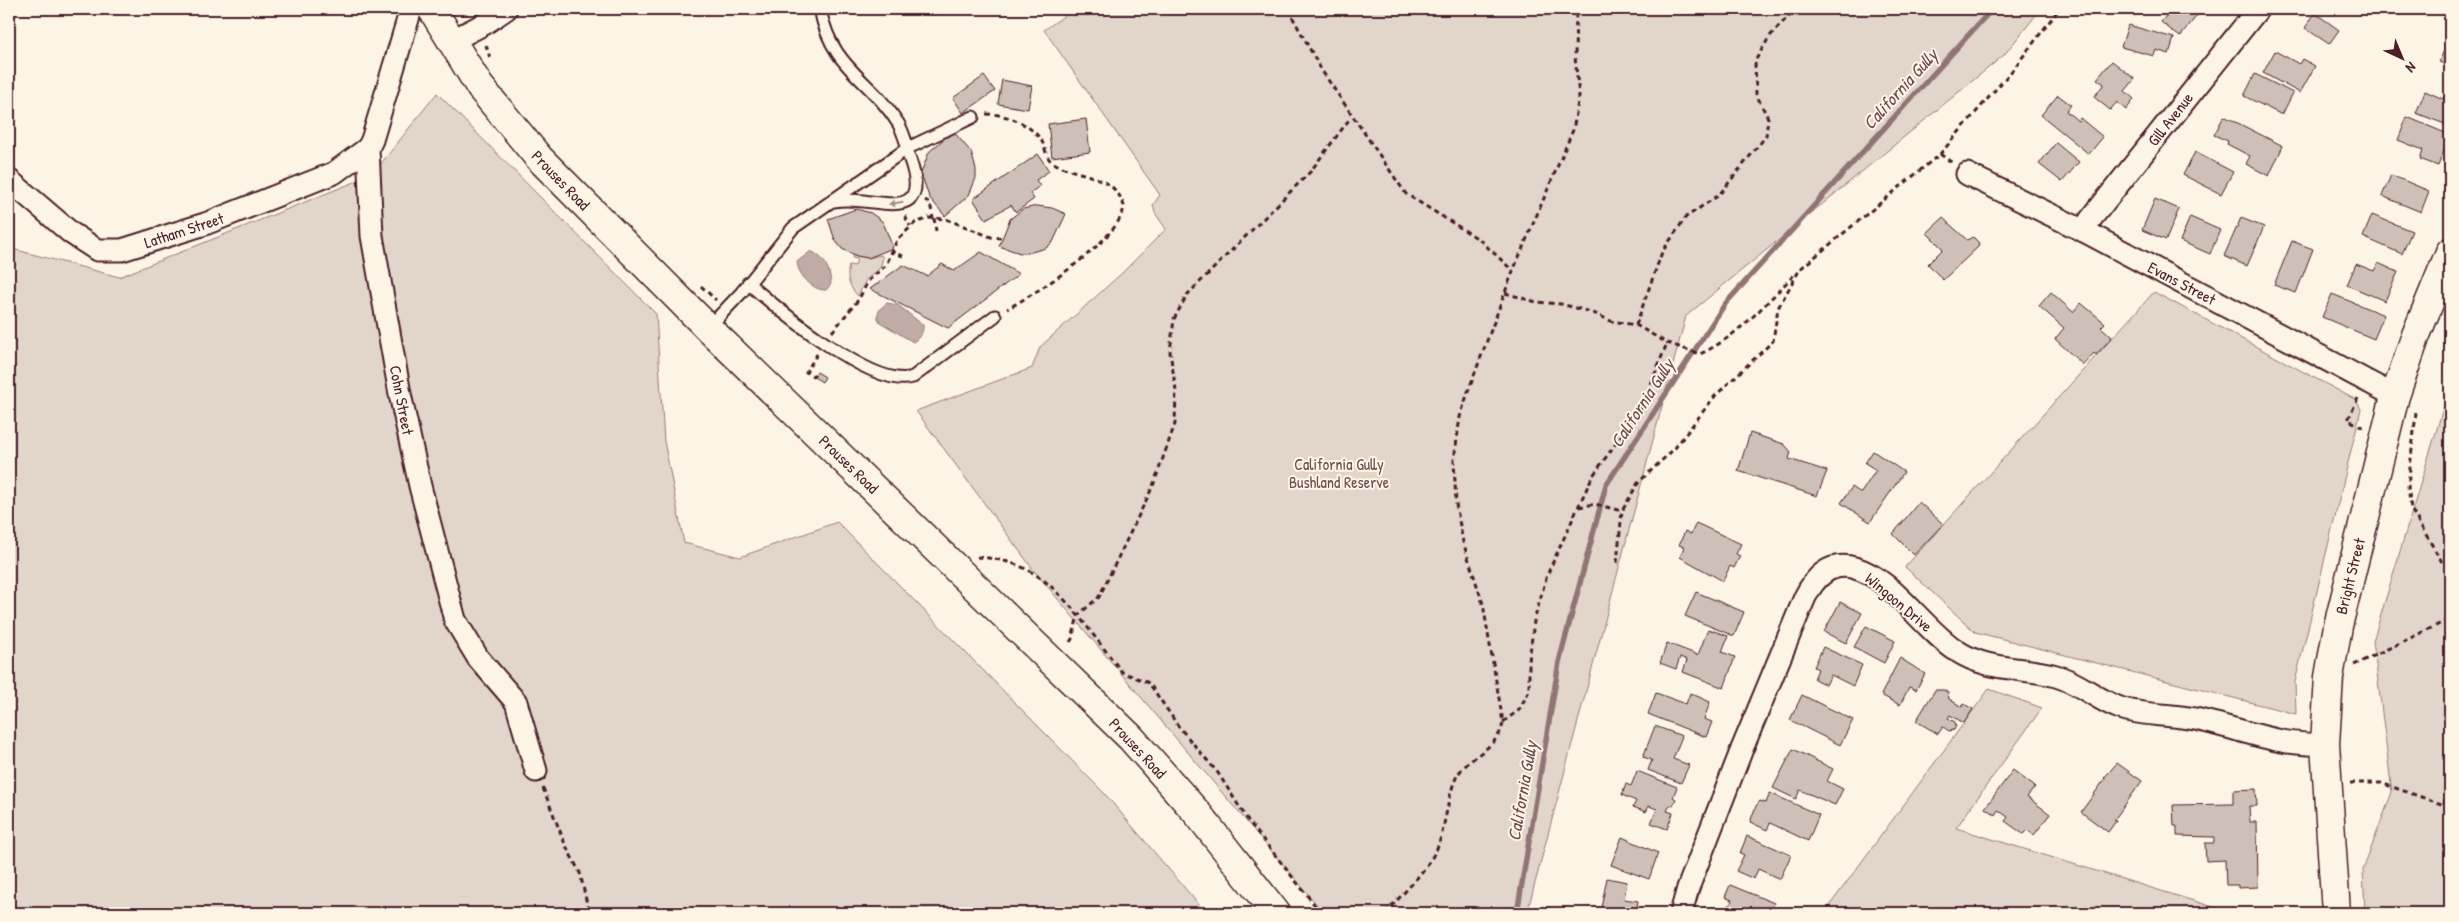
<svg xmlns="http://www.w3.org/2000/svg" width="2459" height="922" viewBox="0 0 2459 922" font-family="'Patrick Hand',sans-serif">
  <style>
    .green { fill: #e2d5ca; stroke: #967a7a }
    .water { fill: #c0aca5; stroke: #917474 }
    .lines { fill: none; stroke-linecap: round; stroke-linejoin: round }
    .stream { stroke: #917474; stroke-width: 5.5 }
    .building { fill: #cfc0b7; stroke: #4a1f2b }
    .lane-casing { stroke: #4a1f2b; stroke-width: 15 }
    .street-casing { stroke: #4a1f2b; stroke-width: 25 }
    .secondary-casing { stroke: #4a1f2b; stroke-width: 31 }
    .path { stroke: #4a1f2b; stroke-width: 3; stroke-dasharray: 5 4; stroke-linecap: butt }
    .lane { stroke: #fcf5e5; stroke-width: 11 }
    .street { stroke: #fcf5e5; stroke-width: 21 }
    .secondary { stroke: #fcf5e5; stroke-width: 28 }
    .oneway { fill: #a38a88 }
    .labels { text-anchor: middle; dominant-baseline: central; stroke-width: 4; stroke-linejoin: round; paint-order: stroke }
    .street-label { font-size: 16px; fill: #4a1f2b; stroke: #fcf5e5 }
    .park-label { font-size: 16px; fill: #704c53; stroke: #fcf5e5 }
    .water-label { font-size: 18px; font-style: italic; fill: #6d4950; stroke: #fcf5e5 }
  </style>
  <rect width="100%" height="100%" fill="#fcf5e5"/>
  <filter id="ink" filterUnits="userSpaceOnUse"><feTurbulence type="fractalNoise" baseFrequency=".02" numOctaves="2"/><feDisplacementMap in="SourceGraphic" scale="10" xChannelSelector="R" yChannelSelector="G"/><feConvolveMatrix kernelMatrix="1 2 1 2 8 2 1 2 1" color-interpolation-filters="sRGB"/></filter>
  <g filter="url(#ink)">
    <g class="green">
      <polygon points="1074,9 2041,9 2004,55 1686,316 1527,913 1324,913 1035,572 916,411 1032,368 1040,347 1122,273 1166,229 1155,213 1153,205 1160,195 1044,30"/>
      <polygon points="437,93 656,314 664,441 684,543 740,557 837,522 1104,793 1206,913 9,913 9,248 119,277 372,175"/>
      <path d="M853,255L868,258L881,255L883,258L880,268L866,280L858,296C849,287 846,278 849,265L855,266L857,259L852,258Z"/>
      <polygon points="2154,292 2356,400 2361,409 2295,682 2296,714 1975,632 1905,567"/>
      <polygon points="2448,392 2450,393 2450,913 2365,913 2363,870 2392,792 2373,641"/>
      <polygon points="1989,689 2042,708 1956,828 2233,913 1824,913"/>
    </g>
    <g class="water">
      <path d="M811,251C825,258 830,269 831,284L826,290C813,291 798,275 797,262Z"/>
      <path d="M887,303L898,305L923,325C924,332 919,338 913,342L880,322L877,316L880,309Z"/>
    </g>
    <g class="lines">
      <polyline class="stream" points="1517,913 1559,662 1606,485 1725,304 1992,9"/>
    </g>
    <g class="building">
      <polygon points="2172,9 2202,9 2180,37 2161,22"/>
      <polygon points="2315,13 2339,30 2329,44 2305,28"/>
      <polygon points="2128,25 2174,38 2169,54 2156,50 2154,56 2121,47"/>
      <polygon points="2448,41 2450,41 2450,66 2439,62"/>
      <polygon points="2275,51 2299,64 2302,59 2315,66 2300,93 2263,73"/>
      <polygon points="2112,61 2135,79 2125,91 2134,99 2126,110 2117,102 2110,110 2094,97 2104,84 2097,79"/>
      <polygon points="2255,74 2293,93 2282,115 2244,96"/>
      <polygon points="984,76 995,91 963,113 953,98"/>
      <polygon points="1002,80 1032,86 1028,109 998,104"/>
      <polygon points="2425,91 2443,99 2447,91 2450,92 2450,126 2416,113"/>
      <polygon points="2058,95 2071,105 2066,111 2078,121 2080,118 2103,137 2089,154 2041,115"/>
      <polygon points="2224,116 2283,146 2269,176 2246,164 2250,156 2227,144 2228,141 2214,135"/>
      <polygon points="2407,117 2450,135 2438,166 2420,159 2423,150 2398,140"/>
      <polygon points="1086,119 1090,152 1052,157 1048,124"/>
      <polygon points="953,131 971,152 976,169 976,178 969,195 945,216 929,197 921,173 929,152"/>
      <polygon points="2056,143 2079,162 2062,182 2039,164"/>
      <polygon points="2195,152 2233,172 2221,194 2183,175"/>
      <polygon points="1038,154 1049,171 1036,180 1040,186 1030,193 1034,199 1016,212 1011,205 986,219 973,199"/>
      <polygon points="2391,175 2429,191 2421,212 2382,196"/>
      <polygon points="2155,199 2179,209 2166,240 2142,230"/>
      <polygon points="1037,206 1052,208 1066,214 1053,242 1046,248 1028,253 1020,253 999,246 1010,219 1023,209"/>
      <polygon points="856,209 871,213 883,222 893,248 868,258 857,256 842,249 835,240 828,219"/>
      <polygon points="2372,215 2412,231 2402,254 2363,237"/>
      <polygon points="2190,217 2220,230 2210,254 2180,241"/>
      <polygon points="1943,218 1967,240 1973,237 1979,243 1978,247 1943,280 1928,264 1943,249 1927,233"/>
      <polygon points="2241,218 2264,227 2247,266 2224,256"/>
      <polygon points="2292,241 2313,249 2296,293 2274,285"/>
      <polygon points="981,252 1019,274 948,328 870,289 903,265 927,276 942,264 954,271"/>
      <polygon points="2378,263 2398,272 2385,301 2347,285 2356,264 2374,271"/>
      <polygon points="2051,292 2073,312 2081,303 2105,323 2101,327 2112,337 2096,355 2094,353 2083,365 2055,339 2064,328 2039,306"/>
      <polygon points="2332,294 2384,315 2374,339 2322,317"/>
      <polygon points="817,372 825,377 822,382 814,377"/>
      <polygon points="1750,433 1784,444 1791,452 1789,459 1827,471 1817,496 1738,471"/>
      <polygon points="1873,451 1904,472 1870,522 1841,503 1852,487 1861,493 1876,470 1865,463"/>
      <polygon points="1919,502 1943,524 1914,555 1893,534"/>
      <polygon points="1696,523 1741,544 1736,554 1740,556 1734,568 1730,566 1723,581 1680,557 1684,547 1679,545 1685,531 1691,534"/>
      <polygon points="1696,592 1744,612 1734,636 1685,616"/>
      <polygon points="1840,602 1862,613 1846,643 1824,632"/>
      <polygon points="1866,626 1895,641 1884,663 1854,647"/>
      <polygon points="1708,629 1728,636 1722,652 1735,657 1724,688 1683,672 1687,660 1680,657 1676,669 1660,663 1667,643 1698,655"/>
      <polygon points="1823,647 1862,665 1853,686 1831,675 1826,685 1814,679 1818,669 1814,667"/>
      <polygon points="1900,658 1925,674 1916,690 1909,687 1900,705 1881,695"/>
      <polygon points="1935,690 1944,690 1948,693 1949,699 1962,707 1964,704 1973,709 1964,723 1950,715 1948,718 1955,722 1956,726 1954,730 1949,731 1943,727 1938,734 1916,721"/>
      <polygon points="1656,693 1686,704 1690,693 1710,702 1704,719 1712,722 1706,737 1648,714"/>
      <polygon points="1802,695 1853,720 1840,745 1790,720"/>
      <polygon points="1655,726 1682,736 1673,759 1689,765 1681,783 1648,770 1652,760 1643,757"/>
      <polygon points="1793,749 1833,769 1827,781 1843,789 1835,805 1800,790 1796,799 1773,788"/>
      <polygon points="2117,763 2142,781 2114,820 2116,821 2108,832 2081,812 2105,779 2104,778"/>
      <polygon points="2013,770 2035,787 2027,797 2050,814 2034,835 2027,830 2023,834 2005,821 2008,817 1998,810 1995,815 1985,808"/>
      <polygon points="1637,771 1677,787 1673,797 1676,799 1673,806 1670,805 1667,811 1673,813 1667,829 1651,823 1657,809 1649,806 1646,812 1633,807 1636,801 1622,795 1626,784 1631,786"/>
      <polygon points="2256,789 2257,806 2249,806 2250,822 2257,822 2258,887 2238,888 2238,885 2226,885 2225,860 2206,861 2205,843 2214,843 2214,837 2177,836 2177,826 2174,826 2173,805 2233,804 2233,790"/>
      <polygon points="1770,793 1819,815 1808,841 1770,823 1767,830 1750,822 1756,806 1760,801 1766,803"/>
      <polygon points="1747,836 1791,855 1780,879 1758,869 1754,879 1736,871 1744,855 1740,853"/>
      <polygon points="1622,837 1658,853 1649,879 1611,865"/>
      <polygon points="1607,878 1627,882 1624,899 1638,901 1636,913 1600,913"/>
      <polygon points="1730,885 1774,903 1770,913 1726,913 1732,900 1725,897"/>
    </g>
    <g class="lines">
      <g class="lane-casing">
        <g id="lane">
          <path d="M820,9C832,70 869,77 898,123C903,131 905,140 908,148"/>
          <path d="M835,201C871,193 940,233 906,149"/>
          <path d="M748,283C778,309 874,390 913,377L995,316"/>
          <polyline points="708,328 741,293 793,228 908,148 973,117"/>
        </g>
      </g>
      <g class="street-casing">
        <g id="street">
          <polyline points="411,9 372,140 368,148 372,236 400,394 420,486 455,620 478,658 516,702 536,771"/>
          <polyline points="451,41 484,24 506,9"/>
          <polyline points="1967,174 2084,231 2395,396"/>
          <polyline points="9,180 71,233 97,250 122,250 205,224 334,173 368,148"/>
          <polyline points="2084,231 2090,220 2258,9"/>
          <path d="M1681,913L1688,888L1742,749L1805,597C1815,577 1830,561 1855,568C1892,578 1924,630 1957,651C1987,671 2023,667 2056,676C2079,682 2097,700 2120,708C2144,716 2171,714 2195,719C2239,728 2280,747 2325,744"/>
        </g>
      </g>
      <g class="secondary-casing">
        <g id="secondary">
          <polyline points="432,9 480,87 539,158 708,328 1131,738 1198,814 1276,913"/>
          <polyline points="2336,913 2325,744 2329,677 2338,626 2395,396 2416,335 2450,252"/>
        </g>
      </g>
      <g class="path">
        <polyline points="1288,9 1322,71 1406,194 1480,240 1513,271"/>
        <polyline points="1568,9 1575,10"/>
        <polyline points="486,45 490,58"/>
        <path d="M986,114C1006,114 1029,123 1041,140C1046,147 1045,156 1051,161C1075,178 1113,171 1124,206C1121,240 1036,293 1007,309"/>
        <polyline points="1940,154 1954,164"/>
        <polyline points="925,200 930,203 933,218"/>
        <polyline points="905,216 910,226"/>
        <polyline points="934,218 936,231"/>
        <polyline points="890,251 903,256"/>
        <polyline points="701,286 716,300"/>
        <path d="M1505,293L1536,302L1561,304L1591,312L1611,321L1636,325L1667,343L1700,354C1738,337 1767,302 1796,273"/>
        <polyline points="1636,325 1662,252 1686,217 1719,195 1766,136 1768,118 1756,94 1755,61 1770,36 1795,9"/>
        <polyline points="832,332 859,299 868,281 886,265 897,240 915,223 929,218 946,219 991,237 1001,238"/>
        <polyline points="815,374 813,376 806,372 817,354"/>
        <polyline points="2358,398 2348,420 2366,428"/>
        <polyline points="2416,413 2408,486 2411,509 2442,562 2450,564"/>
        <polyline points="1579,507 1595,504 1622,511"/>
        <path d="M977,557C1026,560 1048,580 1078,615L1072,639L1068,645"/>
        <polyline points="1617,563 1622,511 1638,483 1675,448 1715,396 1773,341 1778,308 1800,269 1940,154 2015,67 2059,9"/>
        <polyline points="2450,639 2446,664 2450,685"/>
        <polyline points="2354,665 2450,619"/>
        <polyline points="1503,722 1519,710 1529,691 1529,661 1534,621 1547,575 1592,477 1643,405 1667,343"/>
        <polyline points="2350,783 2381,783 2450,807"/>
        <polyline points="543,788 565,844 580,873 589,913"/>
        <polyline points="2444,804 2450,782"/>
        <polyline points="1321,913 1249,822 1218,773 1179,727 1149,683 1122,672 1078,615 1099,597 1153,486 1175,424 1176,391 1170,352 1174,319 1187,295 1310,172 1351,117"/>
        <path d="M1385,913C1401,896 1432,865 1439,843C1445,826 1449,790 1457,776C1469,755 1500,748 1503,722L1483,604L1463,542L1456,504L1454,460L1460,417L1469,389L1513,271L1573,130L1579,97L1575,57L1576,9"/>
      </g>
      <use href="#lane" class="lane"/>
      <use href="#street" class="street"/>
      <use href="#secondary" class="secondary"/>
    </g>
    <defs><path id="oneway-solid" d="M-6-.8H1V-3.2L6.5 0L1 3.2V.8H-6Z" transform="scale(1.25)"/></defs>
    <use class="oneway" href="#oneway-solid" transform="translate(896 203) rotate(171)"/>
  </g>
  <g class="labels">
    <g class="street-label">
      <text transform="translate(2170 119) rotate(-52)">Gill Avenue</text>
      <text transform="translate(561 180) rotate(46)">Prouses Road</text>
      <text transform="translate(184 230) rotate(-18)">Latham Street</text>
      <text transform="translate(2182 283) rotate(28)">Evans Street</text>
      <text transform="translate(402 400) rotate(79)">Cohn Street</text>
      <text transform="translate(849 464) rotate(44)">Prouses Road</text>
      <text transform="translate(2350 576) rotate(-76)">Bright Street</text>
      <text transform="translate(1899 602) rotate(40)">Wingoon Drive</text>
      <text transform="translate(1138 748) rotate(47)">Prouses Road</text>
    </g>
    <g class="park-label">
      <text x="1339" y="464">California Gully<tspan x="1339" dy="18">Bushland Reserve</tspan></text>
    </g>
    <g class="water-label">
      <text transform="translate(1900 89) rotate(-48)">California Gully</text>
      <text transform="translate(1642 403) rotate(-57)">California Gully</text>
      <text transform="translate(1522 791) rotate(-80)">California Gully</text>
    </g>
  </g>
  <rect width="2459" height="922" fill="none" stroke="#fcf5e5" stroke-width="30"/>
  <rect x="15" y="15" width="2429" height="892" fill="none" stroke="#4a1f2b" stroke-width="2" filter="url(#ink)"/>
  <g transform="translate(2402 58) rotate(136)" stroke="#fcf5e5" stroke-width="4" paint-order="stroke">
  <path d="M0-4L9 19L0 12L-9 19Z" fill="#4a1f2b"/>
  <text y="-8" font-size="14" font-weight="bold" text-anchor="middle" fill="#4a1f2b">N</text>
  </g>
</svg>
